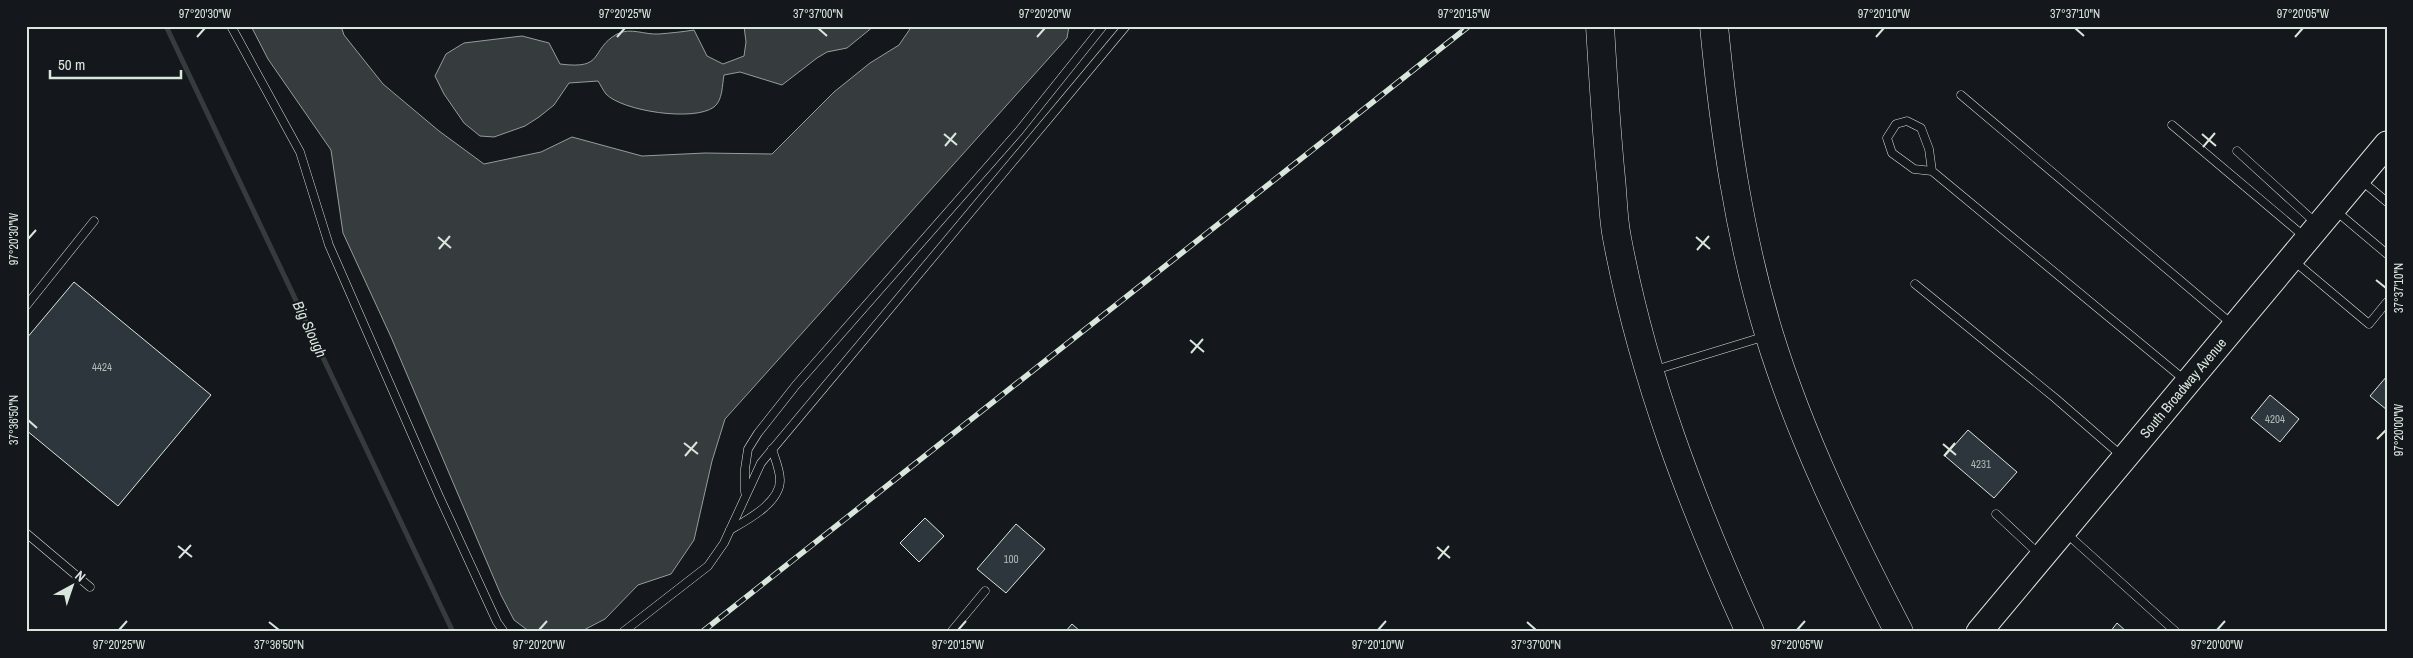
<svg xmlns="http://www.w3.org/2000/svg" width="2413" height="658" viewBox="0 0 2413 658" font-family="'Archivo Narrow',sans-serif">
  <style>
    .water { fill: #363b3e; stroke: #939e99 }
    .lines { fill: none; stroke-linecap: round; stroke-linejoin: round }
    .stream { stroke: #363b3e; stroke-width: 5 }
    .building { fill: #2c363c; stroke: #d8e6dc }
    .lane-casing { stroke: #d8e6dc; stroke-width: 9 }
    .primary-casing { stroke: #d8e6dc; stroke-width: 27 }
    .highway-casing { stroke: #d8e6dc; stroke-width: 29 }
    .lane { stroke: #14181c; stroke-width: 8 }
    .primary { stroke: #14181c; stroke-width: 25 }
    .highway { stroke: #14181c; stroke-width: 28 }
    .rail-casing { stroke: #d8e6dc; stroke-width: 5.5 }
    .rail { stroke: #14181c; stroke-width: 4; stroke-dasharray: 11; stroke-linecap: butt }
    .ticks { fill: none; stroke: #d8e6dc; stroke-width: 2 }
    .labels { text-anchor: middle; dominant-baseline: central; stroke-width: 4; stroke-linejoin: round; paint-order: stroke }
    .number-label { font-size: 11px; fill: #adbab4 }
    .street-label { font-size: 14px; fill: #d8e6dc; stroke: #14181c }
    .water-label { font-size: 15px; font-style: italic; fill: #d8e6dc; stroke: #14181c }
    .neatline { fill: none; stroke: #d8e6dc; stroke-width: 2 }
    .ticks-label { font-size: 12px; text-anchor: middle; fill: #d8e6dc }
  </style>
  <rect width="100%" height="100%" fill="#14181c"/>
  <g class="water">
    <polygon points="251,26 341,26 344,35 383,84 439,131 484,164 541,152 572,137 642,156 705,153 772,154 834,92 870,63 899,45 912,26 1069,26 1067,38 725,419 712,461 694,540 671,574 638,585 605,619 580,632 530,632 514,620 501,595 391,337 343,233 331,150 268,59"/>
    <path d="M744,26H874L847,48L827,52L817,58L782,85L740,72L724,75C722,85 723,100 714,107C694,122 622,111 606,94C603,90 600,84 598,81L569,83L554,105L539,117L525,126L494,137L480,136L464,123L444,94L435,76L446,54L464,43L522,36L549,43L560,64C606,70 589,50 617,34C631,27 644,35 659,34C670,33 682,32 694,30L707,56L723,64L744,56L746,42Z"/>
  </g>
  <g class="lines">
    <polyline class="stream" points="166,26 453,632"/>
  </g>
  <g class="building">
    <polygon points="74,282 211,395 118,506 26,430 26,339"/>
    <polygon points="2387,376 2387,410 2370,396"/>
    <polygon points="2270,395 2299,419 2280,442 2251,418"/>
    <polygon points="1968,430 2017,472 1994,498 1945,456"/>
    <polygon points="925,518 944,536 919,562 900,543"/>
    <polygon points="1016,524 1045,549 1006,593 977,569"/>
    <polygon points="2117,623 2127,632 2110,632"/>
    <polygon points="1072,624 1081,632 1065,632"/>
  </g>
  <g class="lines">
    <g class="lane-casing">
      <g id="lane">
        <polyline points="231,26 300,152 329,245 439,496 497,622 504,632"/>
        <polyline points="1961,95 2233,325"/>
        <polyline points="2172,125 2306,238"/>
        <polyline points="2237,151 2317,224"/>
        <polyline points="1932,171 1929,149 1921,128 1907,121 1896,124 1887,138 1892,153 1914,169 1932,171 2186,381"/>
        <polyline points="2362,181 2387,202"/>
        <polyline points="2336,211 2387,254"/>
        <polyline points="2294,261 2369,324 2387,302"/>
        <polyline points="1915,284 2055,398 2123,457"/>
        <polyline points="26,306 94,221"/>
        <polyline points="1655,370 1766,336"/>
        <polyline points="745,492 745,469 748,449 758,433 796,385 1019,131 1103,26"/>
        <polyline points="1996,514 2040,555"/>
        <path d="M730,530C747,520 780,503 780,480C780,470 775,459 772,449"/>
        <polyline points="26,533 90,587"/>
        <polyline points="2066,533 2176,632"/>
        <polyline points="623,632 708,566 724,543 761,463 1126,26"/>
        <polyline points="951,632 985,591"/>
      </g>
    </g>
    <g class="primary-casing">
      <polyline id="primary" points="1979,632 2387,144"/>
    </g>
    <g class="highway-casing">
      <g id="highway">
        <path d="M1600,26C1603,77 1606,127 1611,178C1613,197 1613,218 1617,238C1643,377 1692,504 1750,632"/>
        <path d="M1714,26C1724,130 1739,235 1769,334C1801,438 1849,536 1899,632"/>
      </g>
    </g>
    <use href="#lane" class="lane"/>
    <use href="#primary" class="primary"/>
    <use href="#highway" class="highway"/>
    <g class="rail-casing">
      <polyline id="rail" points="702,632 1469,26"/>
    </g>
    <use href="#rail" class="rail"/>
  </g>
  <path class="ticks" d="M818,28L827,36M2075,28L2084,36M197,37L205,28M617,37L625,28M1037,37L1045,28M1456,37L1464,28M1876,37L1884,28M2295,37L2303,28M944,134L957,145M2202,134L2216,146M945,146L956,133M2203,147L2215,133M438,237L451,248M1696,237L1710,249M28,239L36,230M439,249L450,236M1697,250L1709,236M2376,280L2386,288M1190,340L1204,352M1191,353L1203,339M28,420L37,428M2377,439L2386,430M684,443L698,454M1943,444L1956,455M685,456L697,442M1944,456L1955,443M178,546L192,557M1437,547L1450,558M179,558L191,545M1438,559L1449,546M269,622L279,630M1527,622L1536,630M119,630L127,621M539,630L547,621M958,630L966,621M1378,630L1386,621M1797,630L1805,621M2217,630L2225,621"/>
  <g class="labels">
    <g class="number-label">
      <text x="102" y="367">4424</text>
      <text x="2275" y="419">4204</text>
      <text x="1981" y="464">4231</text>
      <text x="1011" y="559">100</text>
    </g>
    <g class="street-label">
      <text transform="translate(2183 388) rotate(-50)">South Broadway Avenue</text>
    </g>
    <g class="water-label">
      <text transform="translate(310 329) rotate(65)">Big Slough</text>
    </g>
  </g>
  <rect width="2413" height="658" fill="none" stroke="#14181c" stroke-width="55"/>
  <g transform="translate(72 586) rotate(40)" stroke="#14181c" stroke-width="4" paint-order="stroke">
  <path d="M0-4L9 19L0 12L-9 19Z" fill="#d8e6dc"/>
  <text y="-8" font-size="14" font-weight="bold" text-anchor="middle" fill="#d8e6dc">N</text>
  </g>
  <path d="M50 70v8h131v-8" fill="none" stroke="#d8e6dc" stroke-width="2.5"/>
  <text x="58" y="70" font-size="15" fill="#d8e6dc" stroke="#14181c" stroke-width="4" paint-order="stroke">50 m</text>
  <rect x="28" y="28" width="2358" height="602" class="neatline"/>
  <g class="ticks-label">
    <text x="205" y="18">97°20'30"W</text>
    <text x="625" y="18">97°20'25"W</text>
    <text x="818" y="18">37°37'00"N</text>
    <text x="1045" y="18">97°20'20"W</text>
    <text x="1464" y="18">97°20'15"W</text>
    <text x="1884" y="18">97°20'10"W</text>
    <text x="2075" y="18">37°37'10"N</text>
    <text x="2303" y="18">97°20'05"W</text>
    <text transform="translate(14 239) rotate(-90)" y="4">97°20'30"W</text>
    <text transform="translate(2399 288) rotate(-90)" y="4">37°37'10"N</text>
    <text transform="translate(14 420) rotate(-90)" y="4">37°36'50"N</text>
    <text transform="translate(2399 430) rotate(-90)" y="4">97°20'00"W</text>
    <text x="119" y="649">97°20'25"W</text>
    <text x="279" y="649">37°36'50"N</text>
    <text x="539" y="649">97°20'20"W</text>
    <text x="958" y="649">97°20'15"W</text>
    <text x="1378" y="649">97°20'10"W</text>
    <text x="1536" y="649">37°37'00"N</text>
    <text x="1797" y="649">97°20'05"W</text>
    <text x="2217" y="649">97°20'00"W</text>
  </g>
</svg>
